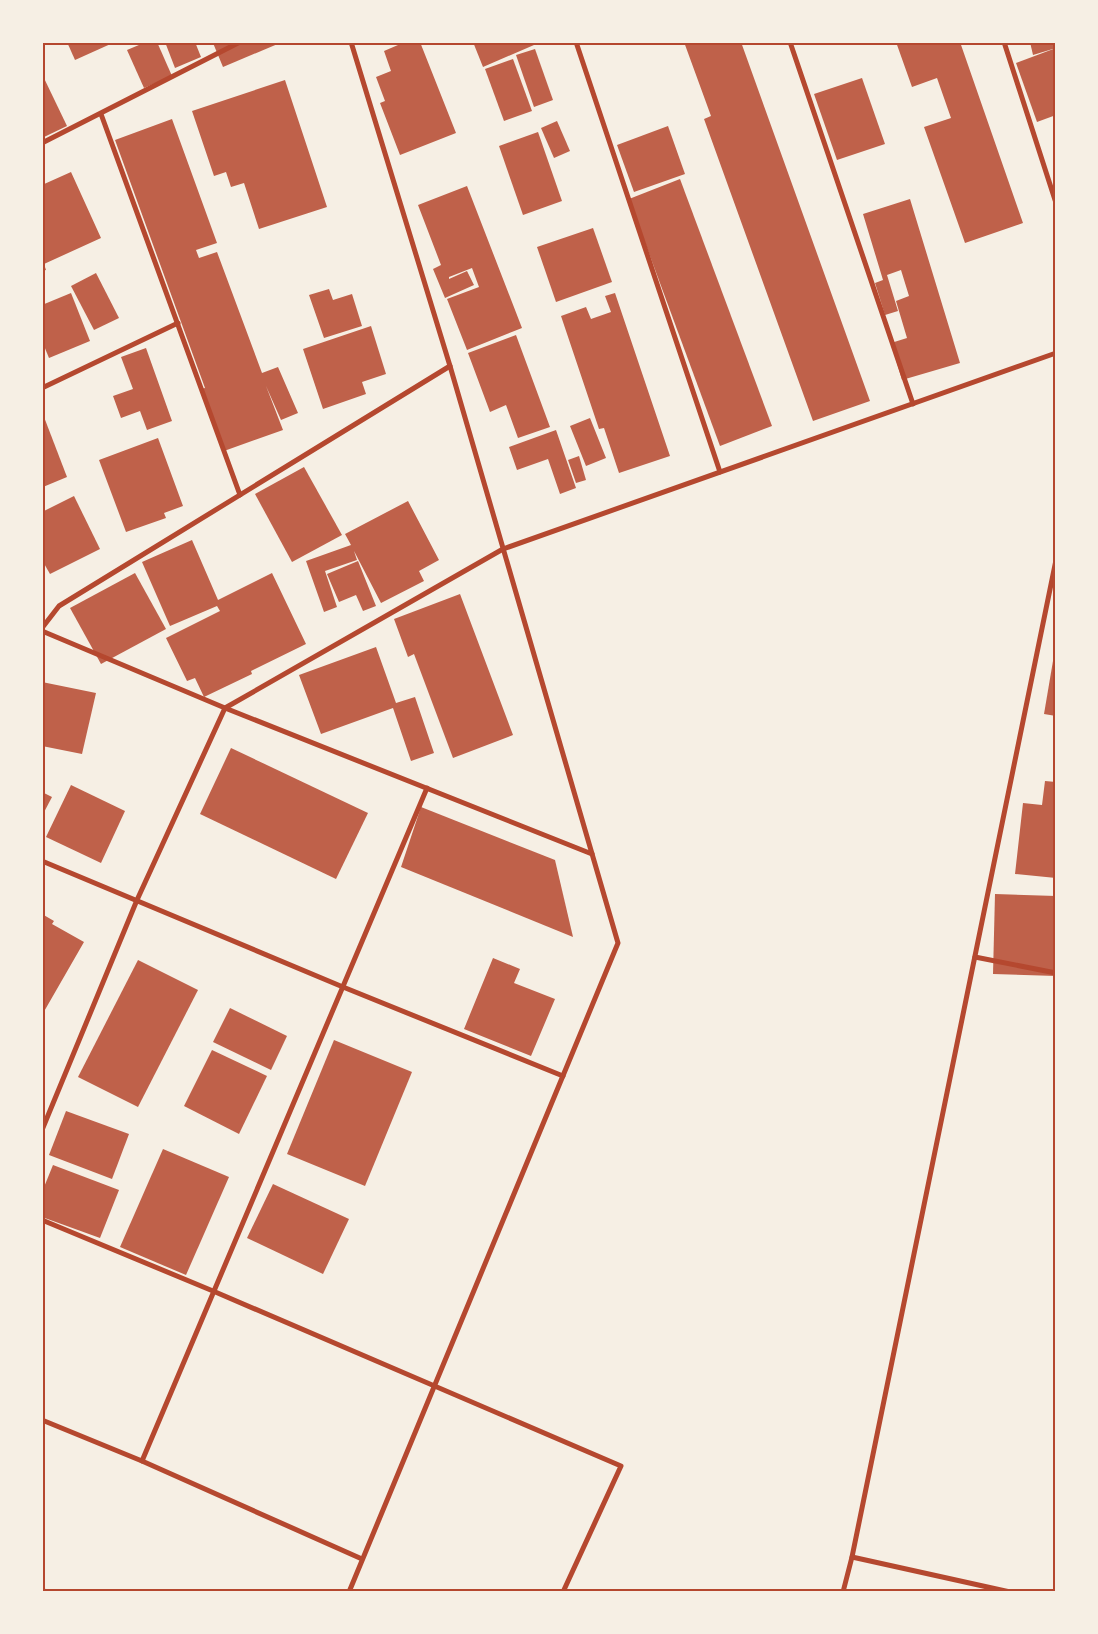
<svg xmlns="http://www.w3.org/2000/svg" width="1098" height="1634" viewBox="0 0 1098 1634" font-family="Karla,sans-serif">
  <style>
    .building { fill: #bf614a }
    .lines { fill: none; stroke-linecap: round; stroke-linejoin: round }
    .minor { stroke: #b5482f; stroke-width: 5 }
    .neatline { fill: none; stroke: #b5482f; stroke-width: 2 }
  </style>
  <rect width="100%" height="100%" fill="#f6efe4"/>
  <g class="building">
    <polygon points="67,42 115,42 75,60"/>
    <polygon points="146,42 157,42 172,76 144,88 127,50"/>
    <polygon points="165,42 195,42 201,57 175,68"/>
    <polygon points="405,42 420,42 456,133 400,155 380,103 385,101 376,77 391,71 384,51"/>
    <polygon points="473,42 533,42 534,45 483,67"/>
    <polygon points="684,42 741,42 870,401 813,421 704,119 711,116"/>
    <polygon points="896,42 960,42 1023,223 965,243 924,127 951,118 937,78 912,87"/>
    <polygon points="1030,42 1056,42 1056,48 1033,55"/>
    <polygon points="213,43 280,43 223,67"/>
    <polygon points="1056,48 1056,115 1037,122 1016,63"/>
    <polygon points="535,49 553,100 534,107 516,55"/>
    <polygon points="513,59 532,111 504,121 485,69"/>
    <polygon points="42,74 67,126 42,138"/>
    <polygon points="862,78 885,144 837,160 814,94"/>
    <polygon points="285,80 327,207 259,229 244,183 231,187 226,172 214,176 192,111"/>
    <polygon points="172,119 217,243 196,250 199,258 217,252 262,373 278,367 298,413 281,420 266,386 283,430 224,451 201,389 205,388 115,140"/>
    <polygon points="557,121 570,151 554,158 541,128"/>
    <polygon points="668,126 685,174 634,192 617,145"/>
    <polygon points="538,132 562,201 523,215 499,146"/>
    <polygon points="71,172 101,238 44,264 46,270 42,271 42,185"/>
    <polygon points="680,179 772,426 720,446 629,199"/>
    <polygon points="467,186 522,328 467,350 447,299 479,287 472,268 449,277 449,279 467,271 474,285 445,298 433,269 441,265 418,205"/>
    <polygon points="910,199 960,363 902,380 891,343 907,338 896,301 909,296 901,270 887,275 898,311 885,315 875,283 883,280 863,214"/>
    <polygon points="593,228 612,282 556,302 537,247"/>
    <polygon points="96,273 119,318 94,330 71,286"/>
    <polygon points="329,289 333,300 352,294 362,326 324,338 309,295"/>
    <polygon points="71,293 90,341 49,358 42,341 42,305"/>
    <polygon points="615,293 670,456 619,473 604,428 599,429 561,316 586,307 591,319 611,312 605,296"/>
    <polygon points="371,326 386,374 362,382 366,394 323,409 303,349"/>
    <polygon points="516,335 550,427 518,438 506,405 490,412 468,353"/>
    <polygon points="146,348 172,421 147,430 140,411 121,418 113,396 133,389 121,357"/>
    <polygon points="42,417 44,417 67,477 43,487"/>
    <polygon points="590,418 606,458 586,466 570,426"/>
    <polygon points="556,430 576,488 560,494 548,459 517,470 509,447"/>
    <polygon points="158,438 183,506 164,513 166,518 126,532 99,460"/>
    <polygon points="579,456 586,480 576,483 568,460"/>
    <polygon points="304,467 342,535 292,562 255,494"/>
    <polygon points="74,496 100,549 50,574 42,560 42,512"/>
    <polygon points="408,501 439,560 419,571 424,581 381,603 354,551 357,560 325,571 337,607 324,612 306,561 351,545 345,534"/>
    <polygon points="192,540 218,600 272,573 306,644 251,671 252,674 204,697 195,678 187,681 166,638 220,611 217,606 170,626 142,562"/>
    <polygon points="358,561 376,606 363,611 356,595 339,602 327,574"/>
    <polygon points="135,573 166,629 101,664 70,608"/>
    <polygon points="460,594 513,735 453,758 414,654 408,657 394,619"/>
    <polygon points="376,647 396,703 415,697 434,753 411,761 393,708 321,734 299,675"/>
    <polygon points="1054,655 1056,655 1056,716 1044,714"/>
    <polygon points="42,682 96,693 82,754 42,746"/>
    <polygon points="231,748 368,813 336,879 200,814"/>
    <polygon points="1045,781 1056,782 1056,878 1015,874 1023,803 1042,805"/>
    <polygon points="71,785 125,811 101,863 46,837"/>
    <polygon points="42,792 52,797 42,816"/>
    <polygon points="421,807 555,860 573,937 401,867"/>
    <polygon points="995,894 1056,896 1056,976 993,974"/>
    <polygon points="42,914 54,921 52,924 84,942 42,1015"/>
    <polygon points="493,958 520,969 514,983 555,999 531,1056 464,1029"/>
    <polygon points="138,960 198,990 138,1107 78,1077"/>
    <polygon points="230,1008 287,1036 271,1070 213,1042"/>
    <polygon points="334,1040 412,1072 365,1186 287,1154"/>
    <polygon points="212,1050 267,1076 239,1134 184,1106"/>
    <polygon points="66,1111 129,1134 112,1179 49,1155"/>
    <polygon points="163,1149 229,1177 186,1275 120,1247"/>
    <polygon points="53,1165 119,1190 100,1238 42,1217 42,1192"/>
    <polygon points="273,1184 349,1219 323,1274 247,1238"/>
  </g>
  <g class="lines">
    <g class="minor">
      <polyline points="576,42 720,472"/>
      <polyline points="790,42 913,404"/>
      <polyline points="1004,42 1056,203"/>
      <polyline points="101,114 240,495"/>
      <polyline points="42,143 240,42"/>
      <polyline points="42,388 178,323"/>
      <polyline points="42,628 59,606 450,366"/>
      <polyline points="42,631 225,708 592,854"/>
      <polyline points="42,861 343,987 563,1076"/>
      <polyline points="975,957 1056,973"/>
      <polyline points="42,1130 137,900 225,708 503,549 1056,353"/>
      <polyline points="42,1220 213,1291 621,1466 563,1592"/>
      <polyline points="42,1420 142,1461 362,1559"/>
      <polyline points="142,1461 427,788"/>
      <polyline points="852,1557 1010,1592"/>
      <polyline points="42,1590 46,1592"/>
      <polyline points="349,1592 618,943 450,366 351,42"/>
      <polyline points="843,1592 852,1557 1056,560"/>
    </g>
  </g>
  <rect width="1098" height="1634" fill="none" stroke="#f6efe4" stroke-width="88"/>
  <rect x="44" y="44" width="1010" height="1546" class="neatline"/>
</svg>
